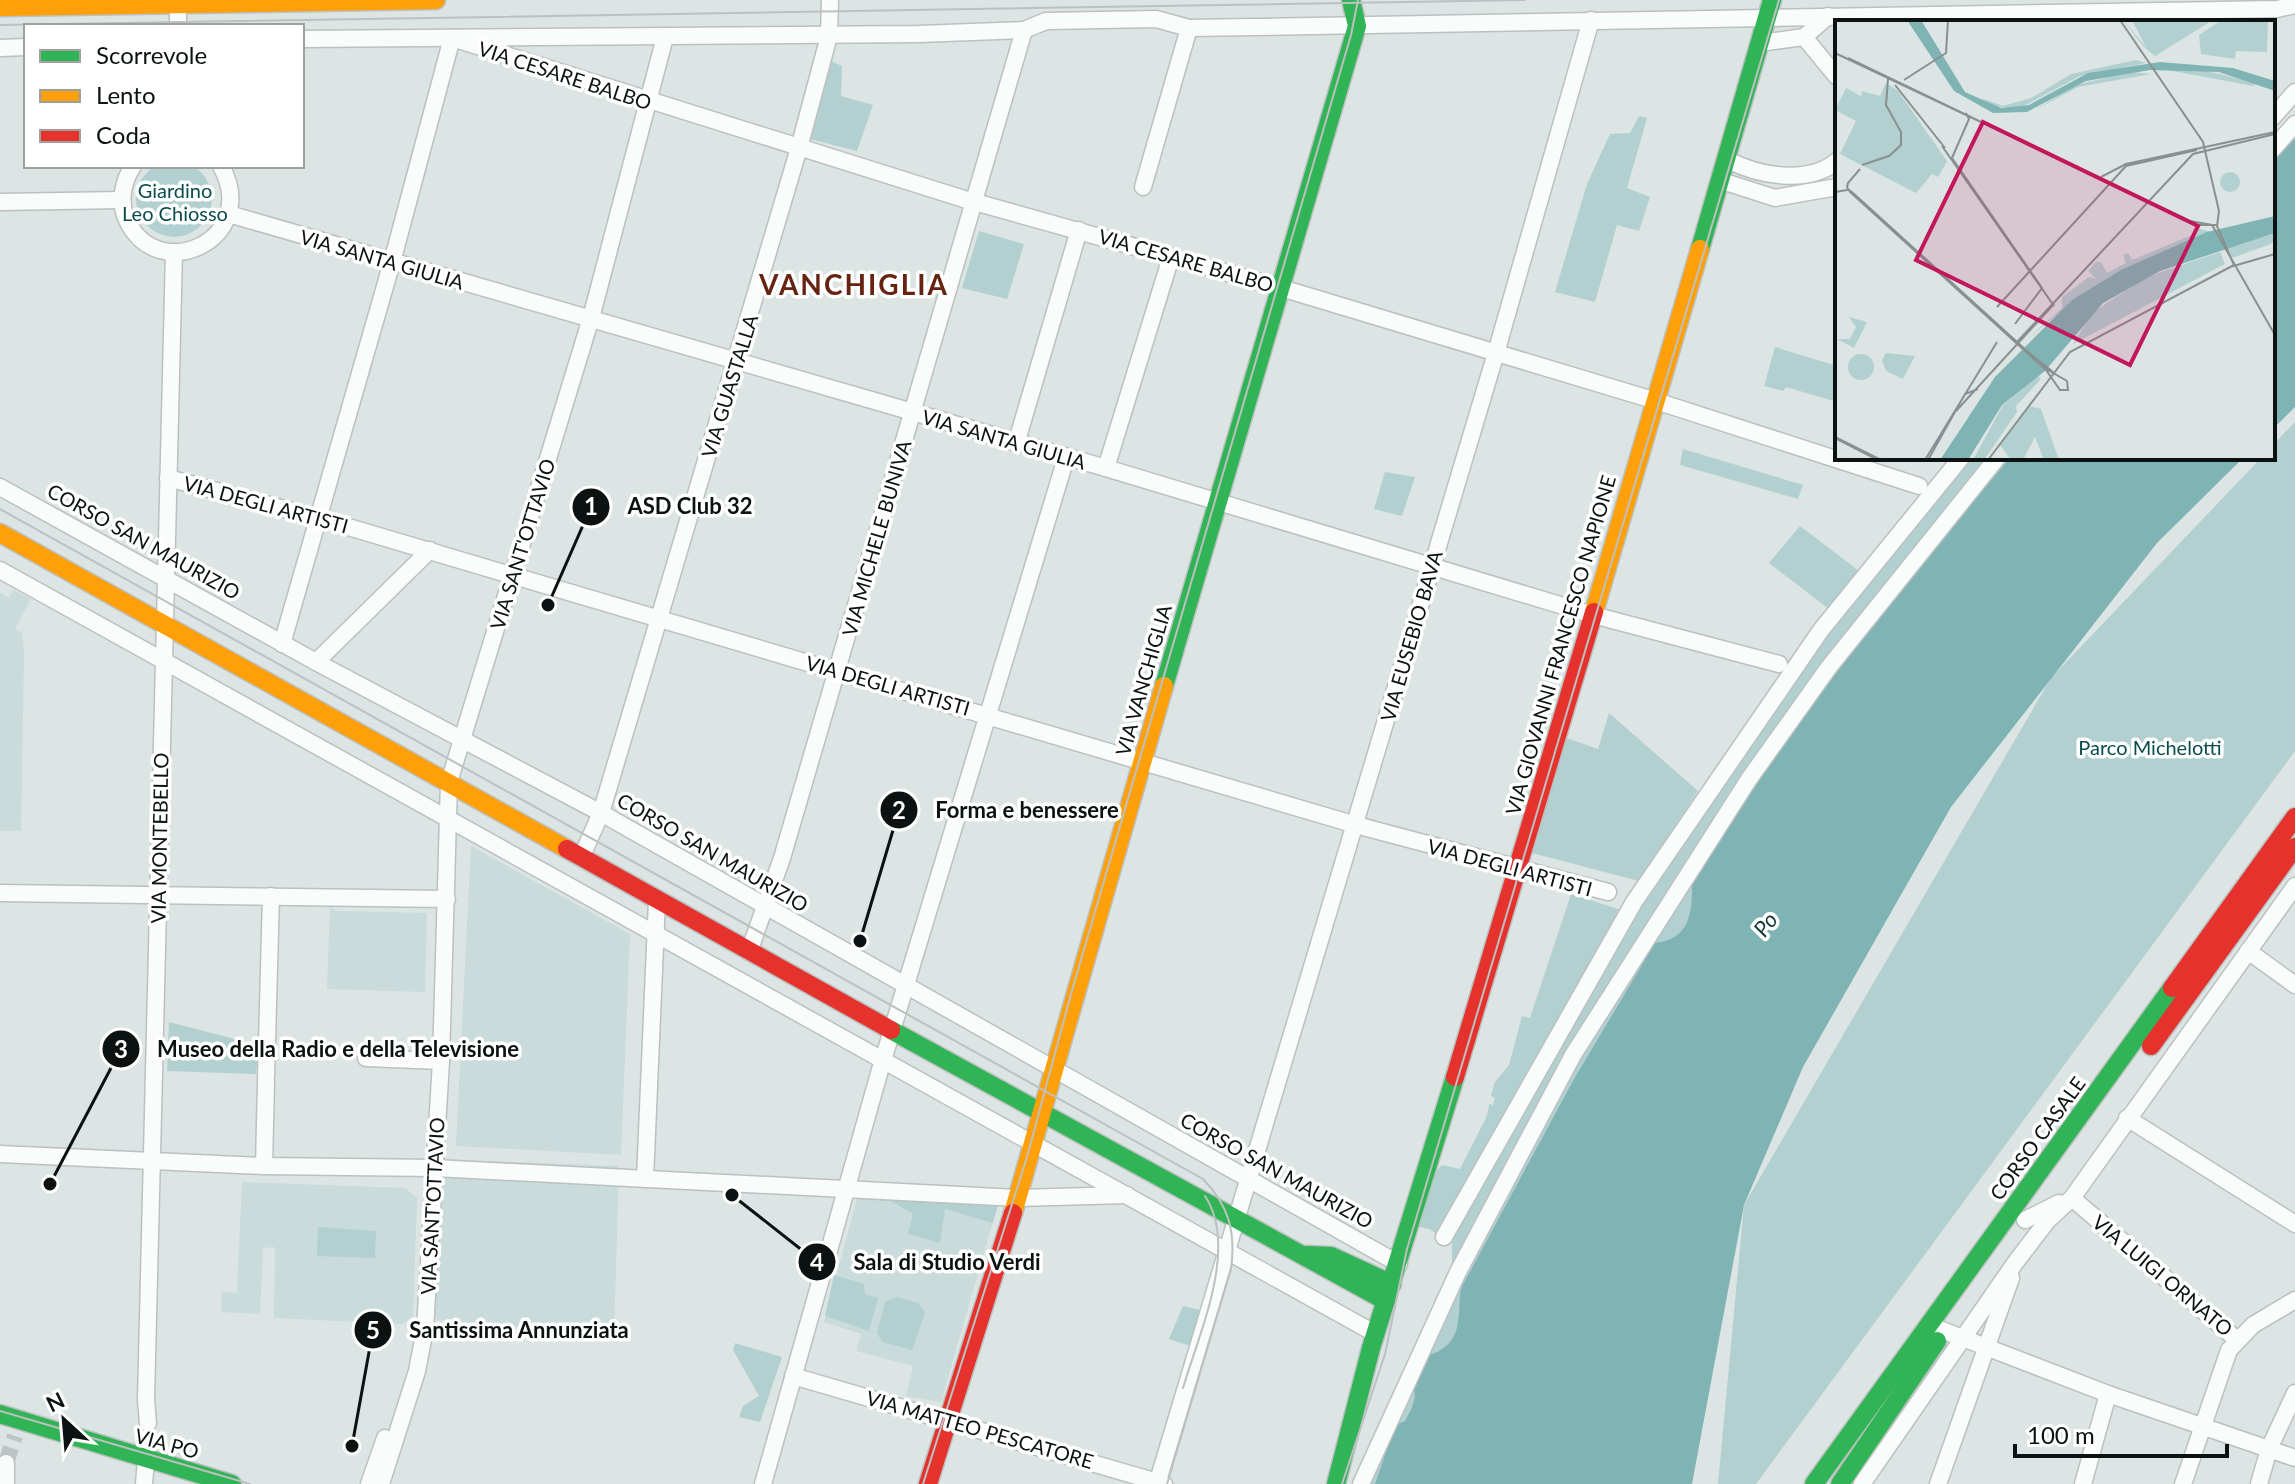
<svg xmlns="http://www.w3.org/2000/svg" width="2295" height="1484" viewBox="0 0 2295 1484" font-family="Lato,sans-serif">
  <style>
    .built { fill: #c9dbda }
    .green { fill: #b3d0d0 }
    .water { fill: #80b4b4 }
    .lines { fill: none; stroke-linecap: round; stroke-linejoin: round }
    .street-tunnel { stroke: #bdc4c4; stroke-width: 16; stroke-dasharray: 16 8; stroke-linecap: butt }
    .street-casing { stroke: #bac1c0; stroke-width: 19 }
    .fast-casing { stroke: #bac1c0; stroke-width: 21 }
    .slow-casing { stroke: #bac1c0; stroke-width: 21 }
    .jam-casing { stroke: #bac1c0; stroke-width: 21 }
    .street { stroke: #fafbfb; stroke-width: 16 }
    .fast { stroke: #30b455; stroke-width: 18 }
    .slow { stroke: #ff9f0a; stroke-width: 18 }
    .jam { stroke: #e5322d; stroke-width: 18 }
    .tram { stroke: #bdc0c0; stroke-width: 2 }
    .labels { text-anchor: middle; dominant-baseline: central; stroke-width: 7; stroke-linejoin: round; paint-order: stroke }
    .street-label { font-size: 20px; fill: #0c1212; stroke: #fff }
    .park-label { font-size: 20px; fill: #094c4c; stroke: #fff }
    .water-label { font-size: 22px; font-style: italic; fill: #143838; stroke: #fff }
    .district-label { font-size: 28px; font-weight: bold; letter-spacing: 2px; fill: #652310; stroke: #fff }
    .inset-road { fill: none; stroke: #899090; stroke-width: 2 }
    .view { fill: #c2185b; fill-opacity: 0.15; stroke: #c2185b; stroke-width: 4 }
    .inset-edge { fill: none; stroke: #0c1212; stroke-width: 4 }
    .leader { fill: none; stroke: #0c1212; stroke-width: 3 }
    .callout-dot { fill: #0c1212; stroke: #fff; stroke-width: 3 }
    .mark-label { font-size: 24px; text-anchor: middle; font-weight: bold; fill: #fff }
    .callout-label { font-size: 22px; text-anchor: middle; font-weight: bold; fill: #0c1212; stroke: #fff; stroke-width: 7; stroke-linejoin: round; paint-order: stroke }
  </style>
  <rect width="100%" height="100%" fill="#dce4e4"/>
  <g class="built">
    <polygon points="13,590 31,599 15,629 22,633 24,654 21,831 0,831 0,593 9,598"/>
    <polygon points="471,846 630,934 621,1155 456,1146"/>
    <polygon points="330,907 336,911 427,913 425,992 327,989"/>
    <polygon points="439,1159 619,1166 614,1336 430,1319"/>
    <polygon points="242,1182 405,1188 417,1198 413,1316 403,1324 274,1318 275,1247 263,1248 260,1314 221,1312 222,1292 237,1293"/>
    <polygon points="857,1198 998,1204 941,1402 906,1396 913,1366 856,1351 861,1334 824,1322"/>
  </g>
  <g class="green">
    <polygon points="831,61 842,66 841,96 873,105 857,151 810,139"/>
    <polygon points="1639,116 1647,118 1627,188 1650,197 1639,231 1617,225 1595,302 1555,292 1587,184 1610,134 1630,133"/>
    <circle cx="174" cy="199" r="38"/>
    <polygon points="979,231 1024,244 1007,299 962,288"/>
    <polygon points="1775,347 1837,366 1837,402 1786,387 1783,391 1764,386"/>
    <polygon points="2295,422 2295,751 1756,1484 1718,1484 1744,1205 2051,678 2261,458 2273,458 2273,445"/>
    <polygon points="1683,449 1803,485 1798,499 1680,465"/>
    <polygon points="1961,458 2034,458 1470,1325 1384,1484 1361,1484 1458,1272 1452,1267 1452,1243 1429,1229 1411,1225 1422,1186 1442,1165 1460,1169 1487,1116 1489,1104 1493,1105 1495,1098 1491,1096 1495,1082 1509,1065 1522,1016 1530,1018 1571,894 1628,912 1734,752"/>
    <polygon points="1385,472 1415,477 1402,516 1374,509"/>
    <polygon points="1800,526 1859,571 1829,609 1769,563"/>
    <polygon points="1609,713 1698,791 1639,881 1532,853 1564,737 1598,749"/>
    <polygon points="169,1022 258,1045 256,1074 167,1071"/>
    <polygon points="891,1201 998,1204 993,1223 945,1209 940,1243 908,1234 913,1214"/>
    <polygon points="318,1227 376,1231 375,1258 317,1256"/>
    <polygon points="834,1275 864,1284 865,1294 878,1298 869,1331 825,1316"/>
    <polygon points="897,1297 918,1303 925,1313 912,1350 882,1342 877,1333 885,1302"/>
    <polygon points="1183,1306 1208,1312 1196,1348 1169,1339"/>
    <polygon points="735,1343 782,1357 760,1422 739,1417 743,1406 759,1396 733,1350"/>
  </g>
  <g class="water">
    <polygon points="2295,134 2295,407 2273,429 2273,160"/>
    <path d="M2010,458H2243L2157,543L1951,807L1803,1067L1744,1205L1692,1484H1375L1395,1425L1405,1421C1411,1409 1418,1399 1413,1385L1427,1356C1461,1345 1458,1325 1460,1295C1460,1286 1469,1275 1473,1266L1574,1079L1655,943C1690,939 1692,913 1692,886C1692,875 1711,854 1717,845C1804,708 1905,580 2010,458Z"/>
  </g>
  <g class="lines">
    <polyline class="street-tunnel" points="6,1463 15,1436"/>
    <g class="street-casing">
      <g id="street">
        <polyline points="178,0 178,26"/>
        <polyline points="1804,37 1837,77"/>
        <polyline points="302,39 919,34 1024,30 1046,21 1156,19 1189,28 1252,27 2277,9 2295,5"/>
        <polyline points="1760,43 1804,37 1828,16"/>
        <polyline points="0,48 26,47"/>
        <polyline points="2273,117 2295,92"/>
        <polyline points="2273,149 2295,124"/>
        <path d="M1728,160C1759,176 1808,185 1837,161"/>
        <path d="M133,166C123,181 119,201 126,218C156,288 262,240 221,166"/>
        <polyline points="1722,181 1775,198 1837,187"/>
        <polyline points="1143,187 1189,28"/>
        <polyline points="0,202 122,200"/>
        <polyline points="229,214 1106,468 1593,615 1779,664"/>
        <polyline points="1016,444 1079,230"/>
        <polyline points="1106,468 1171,257"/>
        <polyline points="168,478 318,518 1356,825 1608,892"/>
        <polyline points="0,487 316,662 601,813 1399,1264"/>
        <polyline points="0,570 1376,1334"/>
        <polyline points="282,644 392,262 452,38 964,199 1278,287 1653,400 1919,486"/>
        <polyline points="316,662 430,550"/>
        <polyline points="581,858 601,813 799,148 829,36 830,0"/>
        <polyline points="0,893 447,899"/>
        <polyline points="2248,951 2295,985"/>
        <polyline points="749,952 782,858 1024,30"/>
        <polyline points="366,1058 441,1061"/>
        <polyline points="266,1077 271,896"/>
        <polyline points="2127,1118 2295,1224"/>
        <polyline points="0,1154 264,1166 434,1168 1018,1198 1127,1195"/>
        <polyline points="264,1166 266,1082"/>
        <polyline points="645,1179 657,900"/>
        <polyline points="2072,1198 2236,1339"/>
        <polyline points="2025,1220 2059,1203"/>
        <polyline points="1444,1237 1634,902 1821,630 1961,458"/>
        <polyline points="1929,1325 2108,1394 2295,1458"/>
        <polyline points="793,1376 1164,1484"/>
        <polyline points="148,1423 146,1400 174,252"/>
        <polyline points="6,1463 6,1484"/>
        <polyline points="144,1484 148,1437"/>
        <polyline points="369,1484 385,1438"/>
        <polyline points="381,1484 417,1371 425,1329 441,1061 449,782 591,318 665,37"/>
        <polyline points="763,1484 880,1070 1066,458"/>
        <polyline points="1157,1484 1496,353 1591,20"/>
        <polyline points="1361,1484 1458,1272 1573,1055 1749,779 1829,667 1997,458"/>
        <polyline points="1862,1484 2015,1263 2048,1220 2072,1198 2295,886"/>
        <polyline points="1938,1484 2011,1278"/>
        <polyline points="2083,1484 2108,1394"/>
        <polyline points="2183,1484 2229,1350 2253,1325 2295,1300"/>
        <polyline points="2259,1484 2269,1449 2295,1393"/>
      </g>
    </g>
    <g class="fast-casing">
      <g id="fast">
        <polyline points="1700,249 1772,0"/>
        <polyline points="1164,686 1357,26 1351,0"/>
        <polyline points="891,1030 1386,1301"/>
        <polyline points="1307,1255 1331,1256 1392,1284"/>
        <polyline points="0,1414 232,1484"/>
        <polyline points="1336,1484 1371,1348 1455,1077"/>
        <polyline points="1814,1484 2172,988"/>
        <polyline points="1840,1484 1937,1341"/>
      </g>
    </g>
    <g class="slow-casing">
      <g id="slow">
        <polyline points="0,7 436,0"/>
        <polyline points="0,533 567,849"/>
        <polyline points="1594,612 1700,249"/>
        <polyline points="1013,1213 1164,686"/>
      </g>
    </g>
    <g class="jam-casing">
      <g id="jam">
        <polyline points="567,849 891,1030"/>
        <polyline points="2172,988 2295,817"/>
        <polyline points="2151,1046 2295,847"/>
        <polyline points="1455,1077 1594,612"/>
        <polyline points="928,1484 1013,1213"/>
      </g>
    </g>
    <use href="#street" class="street"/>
    <use href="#fast" class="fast"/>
    <use href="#slow" class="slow"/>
    <use href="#jam" class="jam"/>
    <g class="tram">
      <polyline points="0,25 1525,0"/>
      <path d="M0,509L1203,1179C1229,1205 1236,1233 1231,1269L1167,1484"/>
      <path d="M1183,1388C1199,1333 1239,1248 1205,1196"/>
      <polyline points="0,1411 250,1484"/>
      <polyline points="923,1484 1027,1157 1071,994 1351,35 1358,0"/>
      <polyline points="1342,1484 1385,1354 1407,1249 1779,0"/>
    </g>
  </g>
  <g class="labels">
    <g class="street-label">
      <text transform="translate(565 75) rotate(18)">VIA CESARE BALBO</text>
      <text transform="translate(382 259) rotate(16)">VIA SANTA GIULIA</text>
      <text transform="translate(1186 260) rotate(16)">VIA CESARE BALBO</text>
      <text transform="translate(729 386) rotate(-73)">VIA GUASTALLA</text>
      <text transform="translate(1004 439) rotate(16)">VIA SANTA GIULIA</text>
      <text transform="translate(266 504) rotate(15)">VIA DEGLI ARTISTI</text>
      <text transform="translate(876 538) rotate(-74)">VIA MICHELE BUNIVA</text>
      <text transform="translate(144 541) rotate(29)">CORSO SAN MAURIZIO</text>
      <text transform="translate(522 544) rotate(-73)">VIA SANT'OTTAVIO</text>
      <text transform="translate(1411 636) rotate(-74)">VIA EUSEBIO BAVA</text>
      <text transform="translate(1560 645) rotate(-74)">VIA GIOVANNI FRANCESCO NAPIONE</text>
      <text transform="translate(1143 680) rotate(-74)">VIA VANCHIGLIA</text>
      <text transform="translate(888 685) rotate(16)">VIA DEGLI ARTISTI</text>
      <text transform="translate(159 838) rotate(-89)">VIA MONTEBELLO</text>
      <text transform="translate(713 852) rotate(30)">CORSO SAN MAURIZIO</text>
      <text transform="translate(1510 867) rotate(15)">VIA DEGLI ARTISTI</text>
      <text transform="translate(2037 1138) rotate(-54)">CORSO CASALE</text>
      <text transform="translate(1277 1170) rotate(29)">CORSO SAN MAURIZIO</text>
      <text transform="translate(432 1206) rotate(-87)">VIA SANT'OTTAVIO</text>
      <text transform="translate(2163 1275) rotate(40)">VIA LUIGI ORNATO</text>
      <text transform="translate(980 1429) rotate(16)">VIA MATTEO PESCATORE</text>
      <text transform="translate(167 1443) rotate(15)">VIA PO</text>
    </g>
    <g class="park-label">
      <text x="175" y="190">Giardino<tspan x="175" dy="23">Leo Chiosso</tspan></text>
      <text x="2150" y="747">Parco Michelotti</text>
    </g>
    <g class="water-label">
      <text transform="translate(1765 924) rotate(-53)">Po</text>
    </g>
    <g class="district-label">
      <text x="854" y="284">VANCHIGLIA</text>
    </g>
  </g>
  <g transform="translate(1835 20)">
    <rect width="440" height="440" fill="#dce4e4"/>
    <path d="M288,0L311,27L297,0H378L320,36L308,26ZM387,0H433L432,32L401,31L400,39L366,34L364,15ZM301,40L311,43L245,56L185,88L160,87L146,78L168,86L196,78L236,54ZM327,49L368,50L421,63L418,66ZM296,52L316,54L243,67L200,90L241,65ZM51,63L63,71L112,141L103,157L97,154L81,173L5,134L21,101L0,90L11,68L26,76L27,71L45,76ZM385 162a10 10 0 1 1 20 0a10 10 0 1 1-20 0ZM362,208L377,212L331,231L225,292L188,323L227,288V277L254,257L261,259L253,251L261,242H266L272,253L291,243L288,235L293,233L297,240L362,213ZM440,213V221L433,225L397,238L393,228ZM385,232L390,244L238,324L256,294L309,258ZM14,297L32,302L19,328L2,319H15L21,307ZM51,333L80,336L68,359L51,351L47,340ZM13 347a13 13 0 1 1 26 0a13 13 0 1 1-26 0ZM203,356L206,359L181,386L182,392L149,440H138L168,385ZM194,386L206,389L224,440H209L200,417L188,440H176L165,425Z" fill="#b3d0d0"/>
    <path d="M72,0H86L130,72L166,88L194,85L253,53L325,42L398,48L440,61V71L384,52L315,50L251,61L192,92L158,93L119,71ZM440,196V213L325,251L268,283L210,351L167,385L133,440H105L160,357L237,280L286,250L372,212Z" fill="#80b4b4"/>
    <path class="inset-road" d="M285,0L368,122L384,191L382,206L399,245M0,33L355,201L377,205L440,315M13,38L361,205H382M69,60L111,33L113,0M60,65L110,128M131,93L134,99L117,138L207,268L180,304M107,126L219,286M27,145L54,136L66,125V112L51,85L53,59M266,157L291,144L440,112M0,172L12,170H14L15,171L17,172L213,350L232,361L233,370H225L211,350L15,172L14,170L13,169L12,167L13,163L25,149M395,247L440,234M162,287L291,146L362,130M181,323L358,134L440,114M184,325L218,352M121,391L219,284M0,417L46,440M0,418L43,440M90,440L162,322M93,440L130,374L143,369M153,440L235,332L399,245"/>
    <path class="view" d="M148,102L363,206L295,345L81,240Z"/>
    <rect width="440" height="440" class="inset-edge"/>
  </g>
  <path class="leader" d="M548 605L591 507M860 941L899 810M50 1184L121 1049M732 1195L817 1262M352 1446L373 1330"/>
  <g class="callout-dot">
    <circle cx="548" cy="605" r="8"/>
    <circle cx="860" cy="941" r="8"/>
    <circle cx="50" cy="1184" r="8"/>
    <circle cx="732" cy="1195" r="8"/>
    <circle cx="352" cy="1446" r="8"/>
    <circle cx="591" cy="507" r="20"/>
    <circle cx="899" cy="810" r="20"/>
    <circle cx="121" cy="1049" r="20"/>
    <circle cx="817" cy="1262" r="20"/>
    <circle cx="373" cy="1330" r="20"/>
  </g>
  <g class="mark-label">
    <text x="591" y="515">1</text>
    <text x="899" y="819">2</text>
    <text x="121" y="1058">3</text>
    <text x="817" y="1271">4</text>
    <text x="373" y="1339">5</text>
  </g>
  <g class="callout-label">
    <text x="690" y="514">ASD Club 32</text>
    <text x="1027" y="818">Forma e benessere</text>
    <text x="338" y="1057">Museo della Radio e della Televisione</text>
    <text x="947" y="1270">Sala di Studio Verdi</text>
    <text x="519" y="1338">Santissima Annunziata</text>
  </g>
  <rect x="24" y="24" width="280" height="144" fill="#ffffff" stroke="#9ea0a0" stroke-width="2"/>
  <rect x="40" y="50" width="40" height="12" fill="#30b455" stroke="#9ea0a0" stroke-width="2"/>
  <text x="96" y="64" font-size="24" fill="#0c1212">Scorrevole</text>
  <rect x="40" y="90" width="40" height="12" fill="#ff9f0a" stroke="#9ea0a0" stroke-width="2"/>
  <text x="96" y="104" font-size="24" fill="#0c1212">Lento</text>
  <rect x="40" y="130" width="40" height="12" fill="#e5322d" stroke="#9ea0a0" stroke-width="2"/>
  <text x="96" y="144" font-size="24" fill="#0c1212">Coda</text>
  <g transform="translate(64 1420) rotate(334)" stroke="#ffffff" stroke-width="6" paint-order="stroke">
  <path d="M0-6L14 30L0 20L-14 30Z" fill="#0c1212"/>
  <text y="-12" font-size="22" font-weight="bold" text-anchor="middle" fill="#0c1212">N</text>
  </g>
  <path d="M2015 1444v12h212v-12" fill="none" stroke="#0c1212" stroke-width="4"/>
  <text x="2027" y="1444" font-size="24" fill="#0c1212" stroke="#ffffff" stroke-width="6" paint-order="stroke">100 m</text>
</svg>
